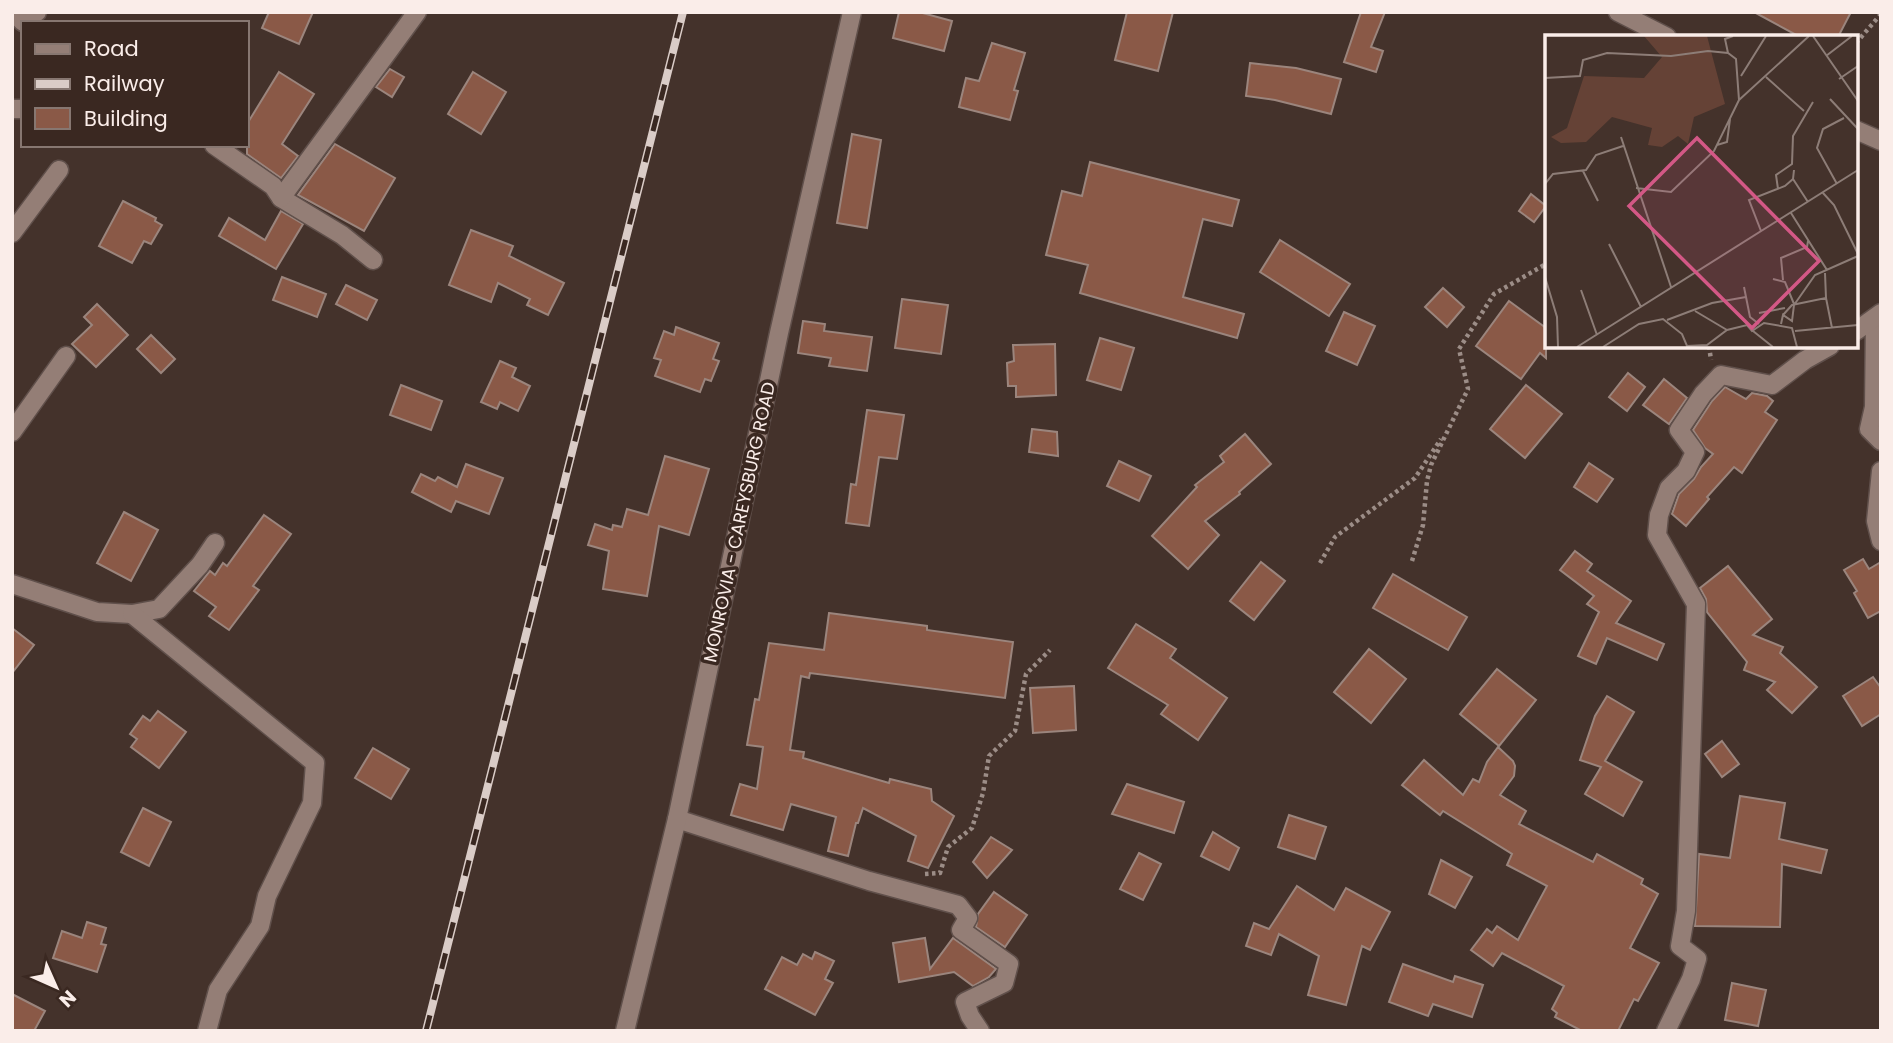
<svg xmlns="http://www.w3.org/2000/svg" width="1893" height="1043" viewBox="0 0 1893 1043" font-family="Poppins,sans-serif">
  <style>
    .building { fill: #8a5947; stroke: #9b857d; stroke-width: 2 }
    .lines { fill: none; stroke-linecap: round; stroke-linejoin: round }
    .minor-casing { stroke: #60504b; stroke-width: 21 }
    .secondary-casing { stroke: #60504b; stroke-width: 21 }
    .path { stroke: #9c8d87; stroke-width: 4.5; stroke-dasharray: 3.5 3.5; stroke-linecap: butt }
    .minor { stroke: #947e76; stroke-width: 18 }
    .secondary { stroke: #947e76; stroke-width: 18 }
    .rail-casing { stroke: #daccc7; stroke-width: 8 }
    .rail { stroke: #3a2821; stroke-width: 5; stroke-dasharray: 16; stroke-linecap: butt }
    .labels { text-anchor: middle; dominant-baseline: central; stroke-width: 7; stroke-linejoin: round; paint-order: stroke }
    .street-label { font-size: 18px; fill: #faede9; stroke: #3a2821 }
    .inset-road { fill: none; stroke: #8d7d77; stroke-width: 2 }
    .view { fill: #d35886; fill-opacity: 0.15; stroke: #d35886; stroke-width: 3.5 }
    .inset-edge { fill: none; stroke: #faede9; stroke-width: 3.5 }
  </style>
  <rect width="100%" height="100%" fill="#44322b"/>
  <g class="building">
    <polygon points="269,12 313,12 299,44 262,28"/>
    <polygon points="899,12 919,12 952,21 944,51 893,38"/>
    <polygon points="1127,12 1173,12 1158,71 1115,60"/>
    <polygon points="1361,12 1385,12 1371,47 1383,51 1376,72 1344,62"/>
    <polygon points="1754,12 1851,12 1838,37 1800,37"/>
    <polygon points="992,43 1025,53 1014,90 1018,91 1010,120 959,107 966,78 979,81"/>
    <polygon points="1250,63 1296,68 1341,79 1331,114 1275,100 1246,96"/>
    <polygon points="390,69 404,77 392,97 376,87"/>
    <polygon points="279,72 314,94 282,144 298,156 281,178 247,154 247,124"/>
    <polygon points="473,72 506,92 481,134 448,114"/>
    <polygon points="852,134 881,140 867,228 837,223"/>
    <polygon points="335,144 395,178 364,231 298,195"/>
    <polygon points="1090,162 1239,200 1232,226 1203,219 1183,297 1244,314 1237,338 1080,293 1088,265 1046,255 1062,191 1082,196"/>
    <polygon points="1531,194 1546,206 1534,222 1519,211"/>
    <polygon points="123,201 156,218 155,221 162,225 151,244 144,241 132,263 99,246"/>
    <polygon points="281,211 303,224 276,269 219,236 229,218 265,240"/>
    <polygon points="471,230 513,246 509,256 564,283 548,315 527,305 530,299 498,283 491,302 449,285"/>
    <polygon points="1280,240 1350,284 1329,316 1260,272"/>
    <polygon points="282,277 326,294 317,317 273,300"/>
    <polygon points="346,285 377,300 367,320 336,304"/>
    <polygon points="1443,288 1464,307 1447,327 1425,307"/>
    <polygon points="902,299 948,305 941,354 895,348"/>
    <polygon points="1509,301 1546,328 1546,358 1540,353 1521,379 1476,346"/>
    <polygon points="97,304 128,335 96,367 72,344 92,325 84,317"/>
    <polygon points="1344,312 1375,326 1357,365 1326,351"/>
    <polygon points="803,321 825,324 824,331 872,337 867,371 829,366 831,358 798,353"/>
    <polygon points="676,327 719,343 713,359 719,361 711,381 705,379 700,392 655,376 661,360 654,358 664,331 674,335"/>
    <polygon points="151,335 175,359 161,373 137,349"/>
    <polygon points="1100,338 1134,348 1121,390 1087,380"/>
    <polygon points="1055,344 1056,395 1016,397 1016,386 1008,386 1007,363 1014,361 1013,345"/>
    <polygon points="500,361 516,368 512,377 530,386 518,411 500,402 497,409 481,402"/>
    <polygon points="1628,373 1645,387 1627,411 1609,397"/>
    <polygon points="1664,379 1687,398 1669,424 1643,405"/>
    <polygon points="401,385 442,401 431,430 390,415"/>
    <polygon points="1526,385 1562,414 1525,458 1490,429"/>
    <polygon points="1725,387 1746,399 1752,393 1767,396 1773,401 1765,412 1777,420 1742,473 1734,467 1707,497 1709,499 1686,526 1672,514 1679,494 1694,479 1701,467 1713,454 1705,448 1693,430 1712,401"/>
    <polygon points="867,410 904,415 897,459 879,457 869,526 846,523 851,484 856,485"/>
    <polygon points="1032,429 1057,432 1058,456 1029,452"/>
    <polygon points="1245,434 1271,464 1239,492 1240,494 1205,521 1219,535 1188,569 1152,536 1197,487 1195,485 1224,462 1220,456"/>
    <polygon points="665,456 709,469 689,535 659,526 647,596 603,589 609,551 588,545 595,524 612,530 613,525 622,527 627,509 648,515"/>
    <polygon points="1119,461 1151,476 1139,501 1107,486"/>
    <polygon points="1589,463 1613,479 1597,502 1574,487"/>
    <polygon points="466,464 503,478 489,514 456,501 451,512 412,492 421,474 435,481 438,477 457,487"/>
    <polygon points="124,512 158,530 131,581 97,563"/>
    <polygon points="264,515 291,534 253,586 259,590 229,630 209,616 216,607 194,591 210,571 215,575 223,563 227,566"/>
    <polygon points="1575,551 1592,564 1587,571 1631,601 1616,623 1664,644 1657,660 1607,638 1596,664 1578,656 1599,612 1587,604 1594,596 1560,570"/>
    <polygon points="1863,559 1869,569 1881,562 1881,611 1868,618 1854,593 1857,591 1844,570"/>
    <polygon points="1261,562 1285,581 1254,620 1230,601"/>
    <polygon points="1728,566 1772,619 1753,635 1783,647 1780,653 1817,687 1792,713 1767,690 1775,682 1744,670 1747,662 1707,612 1706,599 1700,588"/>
    <polygon points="1393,574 1467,617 1448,650 1373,608"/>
    <polygon points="829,613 927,626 927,630 1013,642 1005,698 810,673 809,678 801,676 790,750 804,752 803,758 889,783 890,779 931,789 932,801 954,816 928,868 908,861 916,836 863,808 858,823 856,823 848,856 828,851 836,817 791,804 783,830 731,815 740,784 757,789 763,747 747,745 755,699 759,700 769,643 824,650"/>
    <polygon points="1136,624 1176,649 1170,658 1227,698 1198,740 1161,714 1168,705 1108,668"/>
    <polygon points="12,628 34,645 12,673"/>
    <polygon points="1369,649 1406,679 1371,723 1334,692"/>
    <polygon points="1497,669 1536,700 1499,746 1460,714"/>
    <polygon points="1873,677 1881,688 1881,714 1862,726 1843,696"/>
    <polygon points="1074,686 1076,730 1033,733 1030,688"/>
    <polygon points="1607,696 1634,712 1605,761 1642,782 1623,816 1585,794 1601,767 1580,760 1595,716"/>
    <polygon points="158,711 186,732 159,768 131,747 137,739 130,734 143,716 150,721"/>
    <polygon points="1722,741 1739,764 1722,777 1705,754"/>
    <polygon points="1498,747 1513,761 1515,766 1514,776 1500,795 1526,811 1519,824 1593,862 1597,854 1643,879 1641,884 1658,894 1630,948 1659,963 1638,1001 1634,999 1618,1031 1582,1031 1555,1017 1557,1013 1552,1009 1564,986 1502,953 1493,966 1471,950 1487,929 1492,933 1497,926 1518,940 1547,886 1507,865 1512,854 1443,811 1440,815 1402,785 1424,760 1463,795 1473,779 1479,782 1487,762"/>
    <polygon points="373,748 409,769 391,799 355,778"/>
    <polygon points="1127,784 1184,802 1174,833 1112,814"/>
    <polygon points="1740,796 1785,803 1779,839 1827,850 1821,873 1782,864 1780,927 1695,926 1699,854 1730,858"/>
    <polygon points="143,808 171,822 149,866 121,852"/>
    <polygon points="1289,815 1326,827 1315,859 1278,847"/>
    <polygon points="1213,832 1239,848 1229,870 1201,856"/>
    <polygon points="991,837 1012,850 987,878 973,862"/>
    <polygon points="1139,853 1161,864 1143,900 1120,889"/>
    <polygon points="1441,860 1472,877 1455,908 1429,894"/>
    <polygon points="1297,886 1334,910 1346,888 1390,912 1370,950 1362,946 1346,1005 1308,995 1319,956 1279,934 1271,955 1246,946 1254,923 1269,929"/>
    <polygon points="994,892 1027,915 1005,947 976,927 978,914"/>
    <polygon points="87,922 106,928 101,944 106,945 97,972 53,958 62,931 82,938"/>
    <polygon points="925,938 930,969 953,938 996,969 989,977 973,986 954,972 899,982 893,943"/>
    <polygon points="815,952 834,961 825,979 833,983 815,1015 765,989 782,957 797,965 803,954 812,959"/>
    <polygon points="1403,964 1453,982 1455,976 1483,985 1472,1017 1433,1004 1428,1016 1389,1002"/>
    <polygon points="1732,983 1766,990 1758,1026 1725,1020"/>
    <polygon points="12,994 45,1011 34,1031 12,1031"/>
  </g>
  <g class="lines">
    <g class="minor-casing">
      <g id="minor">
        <polyline points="13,12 23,22 37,12"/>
        <polyline points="1618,12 1667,37"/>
        <polyline points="12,109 23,109"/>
        <polyline points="1856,130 1881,141"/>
        <polyline points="214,145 273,186 281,198 342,235 373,260"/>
        <polyline points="281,198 417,12"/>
        <polyline points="12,233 59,170"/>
        <polyline points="1875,318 1874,407 1869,429 1881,441"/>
        <polyline points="1856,331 1881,313"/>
        <polyline points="12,432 66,356"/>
        <polyline points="1881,471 1876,521 1881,541"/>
        <polyline points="12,584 97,612 132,614 159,609 200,565 215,543"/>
        <polyline points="132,614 315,763 312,803 267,896 260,926 218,990 207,1031"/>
        <polyline points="677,819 869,881 958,905 968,918 961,930 1009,964 1004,983 965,1002 970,1016 980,1031"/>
        <polyline points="1666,1031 1691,979 1697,959 1680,946 1686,911 1696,604 1657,535 1659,515 1669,488 1686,471 1695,452 1679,430 1703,394 1721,375 1772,385 1805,360 1830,346"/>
      </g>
    </g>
    <g class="secondary-casing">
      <polyline id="secondary" points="625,1031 677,819 779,333 852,12"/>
    </g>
    <g class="path">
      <polyline points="1856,43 1881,14"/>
      <polyline points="1709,346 1711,360"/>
      <polyline points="1412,561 1423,525 1427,481 1431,465 1468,389 1459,349 1494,294 1546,264"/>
      <polyline points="1320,563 1335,537 1415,478 1441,439"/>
      <polyline points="925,874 940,873 948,847 972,828 983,793 989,756 1015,731 1026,674 1050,650"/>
    </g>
    <use href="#minor" class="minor"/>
    <use href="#secondary" class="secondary"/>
    <g class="rail-casing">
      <polyline id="rail" points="426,1031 683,12"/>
    </g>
    <use href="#rail" class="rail"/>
  </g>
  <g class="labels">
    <g class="street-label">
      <text transform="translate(739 522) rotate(-78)">MONROVIA - CAREYSBURG ROAD</text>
    </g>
  </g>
  <g transform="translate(1545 35)">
    <rect width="313" height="313" fill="#44322b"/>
    <path d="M99,1H162L180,69L149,82L143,109L133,101L117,112L103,110L107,93L67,82L41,107L16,108L6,102L22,93L39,41L99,43L117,22Z" fill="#654236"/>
    <path class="inset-road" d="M268,1L313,66M183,18L180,4L188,1M281,21L307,1M196,41L221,1M221,42L259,76M0,43L35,41L38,25L62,18L126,21L163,16L183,18L191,24L194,65L169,116L126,157L91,153M294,44L313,31M285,64L313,94M194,65L264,1M76,102L126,252M172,110L182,107L185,84M38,136L53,166M248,144L263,167M0,149L8,139L41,135L51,120L78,111M292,149L272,113L278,94L299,83M233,154L231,140L247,129L248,101L268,67M278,158L289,170L313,219M246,178L282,235M216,196L204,165L240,151L248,144L249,135M64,209L96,272M0,242L12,282L13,312M228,244L240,247L249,269M238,245L236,223L262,212L263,206M199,252L205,282L214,289M36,255L52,300M281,263L287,293M150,276L182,295M214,278L240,273M238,280L247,270L281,263L280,238M122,285L167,268L201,262M236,289L238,280L247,286L249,270L270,240L313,221M208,296L228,312M250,296L313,290M32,312L313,135M58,312L94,289L118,284L137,299L142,311L162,310L182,295L202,290L207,296L219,288L247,293L252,312"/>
    <path class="view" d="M152,103L274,226L207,293L84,171Z"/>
    <rect width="313" height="313" class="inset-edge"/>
  </g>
  <rect width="1893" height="1043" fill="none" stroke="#faede9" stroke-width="28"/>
  <rect x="21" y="21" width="228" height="126" fill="#3a2821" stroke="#877771" stroke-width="2"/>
  <rect x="35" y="44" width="35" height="10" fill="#947e76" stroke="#877771" stroke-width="2"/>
  <text x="84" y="56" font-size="21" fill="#faede9">Road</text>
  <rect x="35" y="79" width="35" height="10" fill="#daccc7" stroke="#877771" stroke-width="2"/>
  <text x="84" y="91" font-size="21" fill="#faede9">Railway</text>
  <rect x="35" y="108" width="35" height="21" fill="#8a5947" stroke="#877771" stroke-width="2"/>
  <text x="84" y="126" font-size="21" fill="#faede9">Building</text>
  <g transform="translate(56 987) rotate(135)" stroke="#3a2821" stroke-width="5" paint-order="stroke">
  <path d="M0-5L12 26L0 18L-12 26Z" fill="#faede9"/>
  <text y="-10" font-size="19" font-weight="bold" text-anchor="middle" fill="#faede9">N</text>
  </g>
</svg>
